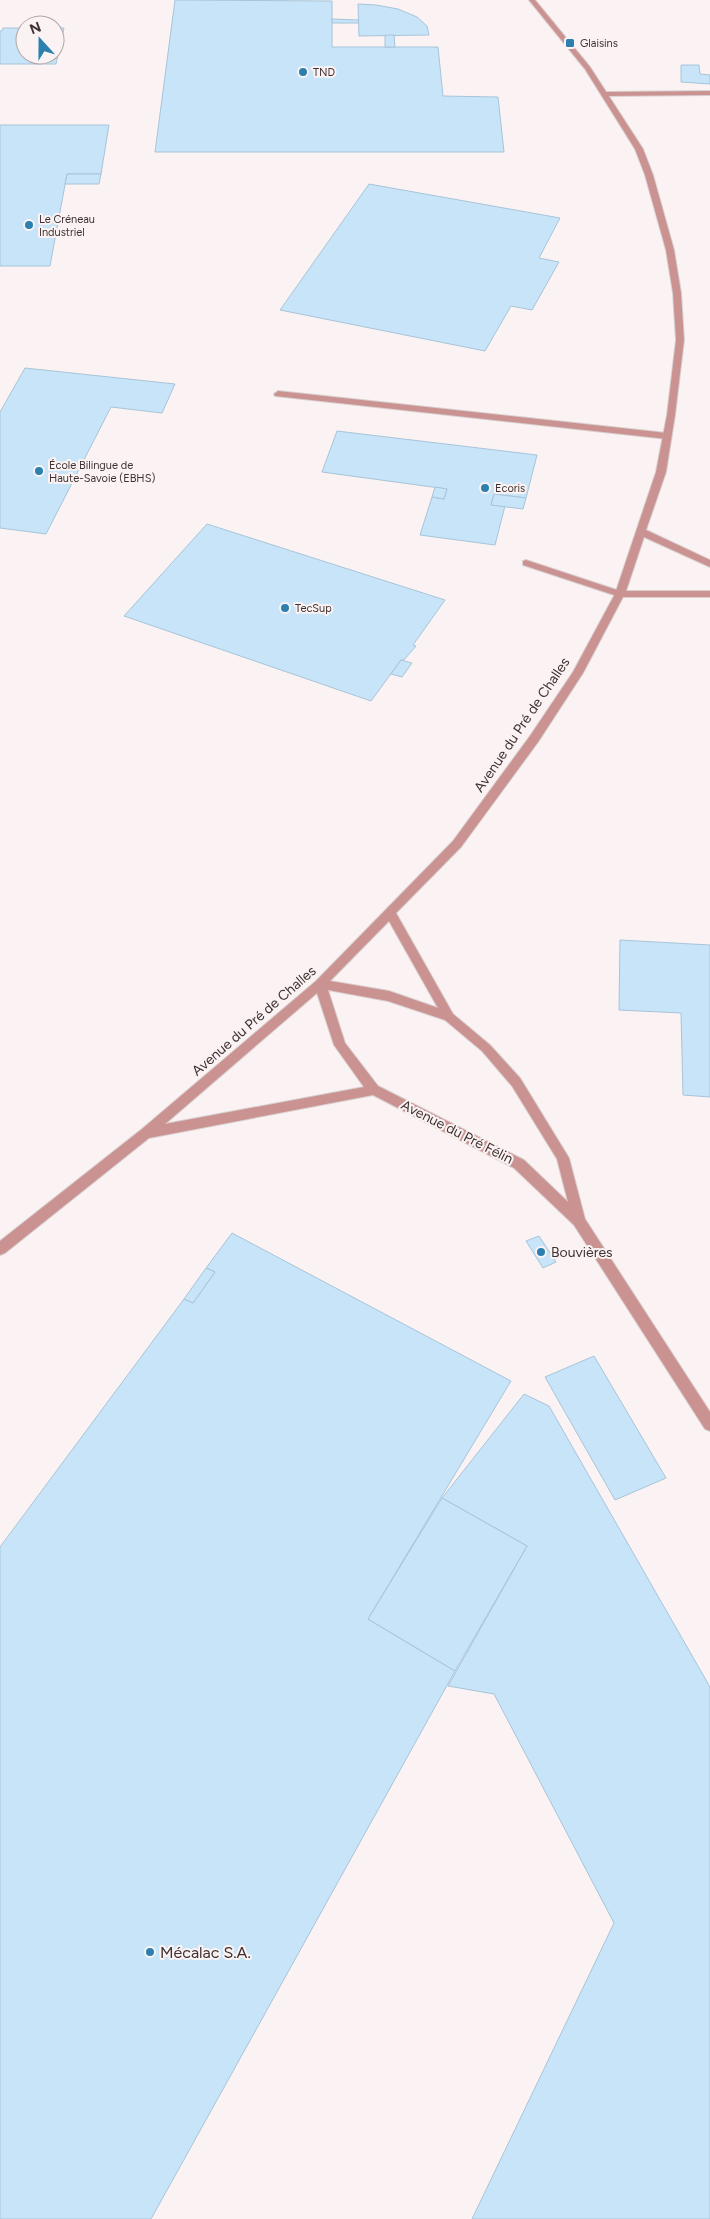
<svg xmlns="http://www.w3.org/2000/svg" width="710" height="2219" viewBox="0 0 710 2219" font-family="Figtree,sans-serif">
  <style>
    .building { fill: #c7e4f9; stroke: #a8c4d8 }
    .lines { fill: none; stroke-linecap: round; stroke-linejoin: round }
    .lane-casing { stroke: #d9d0d0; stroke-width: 2 }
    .street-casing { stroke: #d9d0d0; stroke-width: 2 }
    .lane { fill: #ca9392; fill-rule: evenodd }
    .street { fill: #ca9392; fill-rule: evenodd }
    .poi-dot { fill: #2b80b0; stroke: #fbf3f3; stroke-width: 2 }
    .labels { text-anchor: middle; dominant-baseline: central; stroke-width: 4; stroke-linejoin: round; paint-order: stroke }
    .far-poi-label { font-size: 11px; fill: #3f3131; stroke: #fbf3f3; text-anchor: start }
    .street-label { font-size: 14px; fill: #3f3131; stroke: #fbf3f3 }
    .poi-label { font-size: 14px; fill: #3f3131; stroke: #fbf3f3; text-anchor: start }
    .near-poi-label { font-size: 16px; fill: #3f3131; stroke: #fbf3f3; text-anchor: start }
  </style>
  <rect width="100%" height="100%" fill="#fbf3f3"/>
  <g class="building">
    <polygon points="175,0 332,1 332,47 438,47 443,96 498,97 504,152 155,152"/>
    <polygon points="358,4 376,5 398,9 417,17 427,26 429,35 359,36"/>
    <polygon points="332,19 358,20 359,23 332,23"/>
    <polygon points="3,28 25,28 25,55 55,55 55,28 64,28 56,64 0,64 0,31 2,31"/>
    <polygon points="385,35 394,35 395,47 385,47"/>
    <polygon points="681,65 699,65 700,74 710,75 710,84 681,82"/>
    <polygon points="0,125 109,125 101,174 67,174 50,266 0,266"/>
    <polygon points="67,174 101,174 99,184 65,184"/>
    <polygon points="369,184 560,218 539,258 559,262 532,310 511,306 485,351 280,310"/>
    <polygon points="25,368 175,384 162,413 111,407 46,534 0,528 0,412"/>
    <polygon points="337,431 537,455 526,498 494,494 491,505 505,506 495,545 420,535 432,497 444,499 447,489 322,472"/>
    <polygon points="435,487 447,489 444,499 432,497"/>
    <polygon points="494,494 526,498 523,509 491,505"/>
    <polygon points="207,524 445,600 413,645 416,646 404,660 401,660 371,701 124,616"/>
    <polygon points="401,660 412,663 402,677 391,674"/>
    <polygon points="620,940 710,945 710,1097 683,1095 681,1013 619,1010"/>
    <polygon points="232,1233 511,1381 368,1619 455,1671 151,2219 0,2219 0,1547 184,1299 193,1303 215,1272 206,1268"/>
    <polygon points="539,1236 556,1262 543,1268 526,1241"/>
    <polygon points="206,1268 215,1272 193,1303 184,1299"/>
    <polygon points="594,1356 666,1478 615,1500 545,1377"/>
    <polygon points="524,1394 549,1406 710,1687 710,2219 472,2219 614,1923 494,1694 448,1686 527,1546 442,1498"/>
    <polygon points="442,1498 527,1546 455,1671 368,1619"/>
  </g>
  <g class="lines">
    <g class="lane-casing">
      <g id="lane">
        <polygon points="710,91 710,95 605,96 601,94 605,92"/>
        <polygon points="278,391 667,433 671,436 667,439 275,396 274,394"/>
        <polygon points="526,560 623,592 625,594 623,596 617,596 523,565 523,561"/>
      </g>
    </g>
    <g class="street-casing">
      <path id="street" d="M529,0H535L590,67L643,149L653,175L674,250L681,293L684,340L675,415L666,472L646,530L710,560V567L644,537L626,591H710V597H623L583,673L538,742L461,847L396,913L453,1014L490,1045L520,1078L569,1158L585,1219L710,1412V1431L705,1429L574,1225L514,1168L373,1095L149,1138L5,1253L0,1255V1241L142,1129L316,981L453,841L530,736L573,672L615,594L656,472L667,415L676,340L673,293L666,250L645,175L635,149L585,69ZM389,921L438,1008L389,991L330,981ZM328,990L388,1001L445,1020L482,1051L512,1086L557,1159L568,1202L524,1160L378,1086L345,1043ZM317,993L334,1045L364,1087L165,1124Z"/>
    </g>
    <use href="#lane" class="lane"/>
    <use href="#street" class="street"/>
  </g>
  <g class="poi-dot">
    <rect x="565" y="38" width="10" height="10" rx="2.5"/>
    <circle cx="303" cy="72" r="5"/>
    <circle cx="29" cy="225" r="5"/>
    <circle cx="39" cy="471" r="5"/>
    <circle cx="485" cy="488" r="5"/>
    <circle cx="285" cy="608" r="5"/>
    <circle cx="541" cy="1252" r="5"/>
    <circle cx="150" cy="1952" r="5"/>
  </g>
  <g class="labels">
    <g class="far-poi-label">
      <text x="580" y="43">Glaisins</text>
      <text x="313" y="72">TND</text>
      <text x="39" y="219">Le Créneau<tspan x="39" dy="13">Industriel</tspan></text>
      <text x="49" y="465">École Bilingue de<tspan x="49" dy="13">Haute-Savoie (EBHS)</tspan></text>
      <text x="495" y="488">Ecoris</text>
      <text x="295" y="608">TecSup</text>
    </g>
    <g class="street-label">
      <text transform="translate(522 725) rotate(-56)">Avenue du Pré de Challes</text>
      <text transform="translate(254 1021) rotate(-41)">Avenue du Pré de Challes</text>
      <text transform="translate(457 1132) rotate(27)">Avenue du Pré Félin</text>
    </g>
    <g class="poi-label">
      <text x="551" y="1252">Bouvières</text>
    </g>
    <g class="near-poi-label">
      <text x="160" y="1952">Mécalac S.A.</text>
    </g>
  </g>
  <g transform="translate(40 40) rotate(339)"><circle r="24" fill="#fbf3f3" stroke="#b0a5a5"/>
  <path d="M0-4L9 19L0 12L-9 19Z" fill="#2b80b0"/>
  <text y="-8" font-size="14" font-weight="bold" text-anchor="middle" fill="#3f3131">N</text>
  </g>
</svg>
